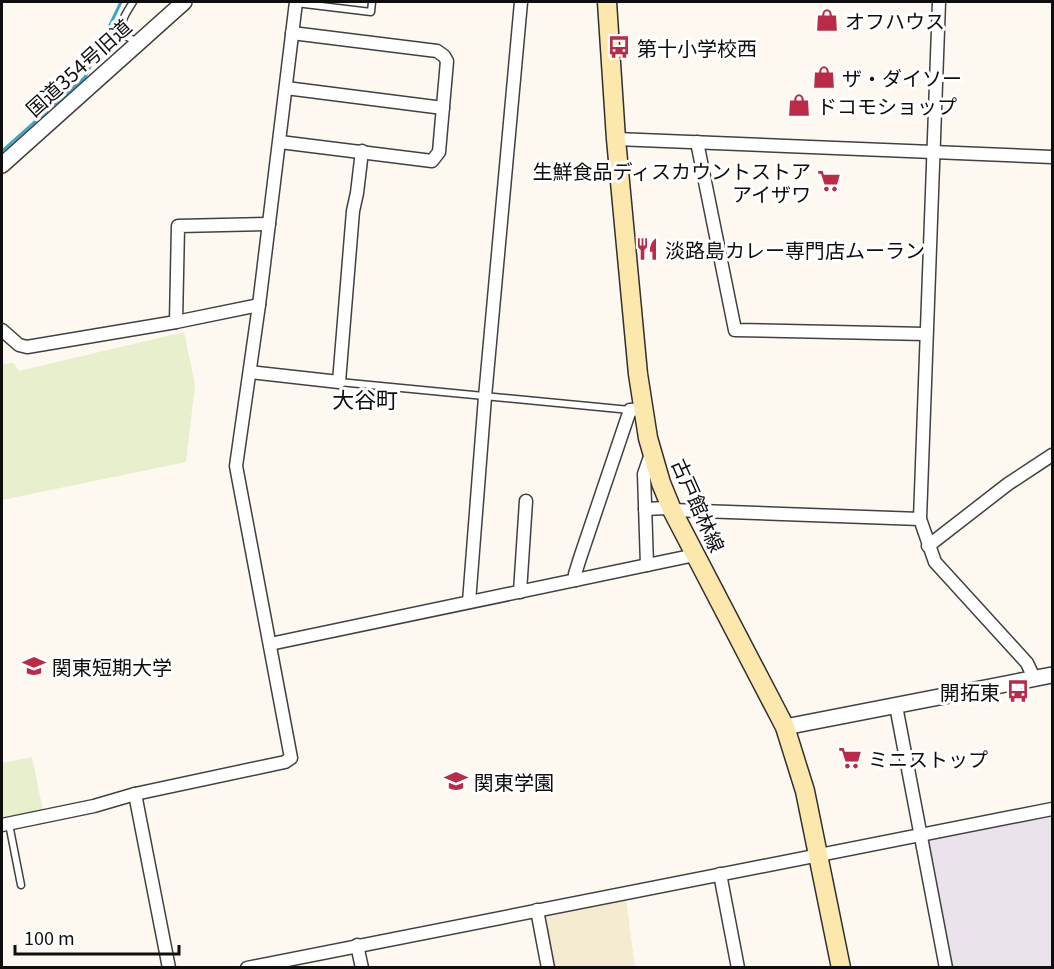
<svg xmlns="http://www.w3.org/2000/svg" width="1054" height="969" viewBox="0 0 1054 969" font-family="Georgia,'Noto Sans JP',serif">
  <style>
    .industrial { fill: #eae3ec }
    .farmland { fill: #f4ebd1 }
    .pitch { fill: #e8efcc }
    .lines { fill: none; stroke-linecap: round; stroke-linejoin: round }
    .stream { stroke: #40a6c8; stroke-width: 3 }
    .service-casing { stroke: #414141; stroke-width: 9 }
    .minor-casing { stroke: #414141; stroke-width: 15 }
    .tertiary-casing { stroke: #414141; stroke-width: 18 }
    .secondary-casing { stroke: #303030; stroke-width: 21 }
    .service { stroke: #fff; stroke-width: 6 }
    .minor { stroke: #fff; stroke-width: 12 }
    .tertiary { stroke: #fff; stroke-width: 15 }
    .secondary { stroke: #fce7ad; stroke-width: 18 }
    .labels { text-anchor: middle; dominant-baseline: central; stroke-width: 6; stroke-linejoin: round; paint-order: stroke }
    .poi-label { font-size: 20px; fill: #0e0e0e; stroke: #fff; text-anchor: start }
    .street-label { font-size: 20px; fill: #0e0e0e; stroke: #fff }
    .quarter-label { font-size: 22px; fill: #0e0e0e; stroke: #fff }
  </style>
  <rect width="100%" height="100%" fill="#fef9f0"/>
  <polygon class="industrial" points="1052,813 1052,967 950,967 926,837"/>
  <polygon class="farmland" points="626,899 635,967 551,967 542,916"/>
  <g class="pitch">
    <polygon points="184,332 195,385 186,462 2,500 2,364 13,363 19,371"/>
    <polygon points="32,757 43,811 2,820 2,763"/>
  </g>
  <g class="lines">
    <polyline class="stream" points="2,151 85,77 121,2"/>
    <g class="service-casing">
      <g id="service">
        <path d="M133,2C127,12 119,22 122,34L137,42"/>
        <polyline points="296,3 371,12 372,2"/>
        <polyline points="339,382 630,410"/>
        <polyline points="9,824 21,885"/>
      </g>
    </g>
    <g class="minor-casing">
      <g id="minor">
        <polyline points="939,2 920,519 935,562 1027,663 1034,678"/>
        <polyline points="286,88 443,108"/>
        <polyline points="616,139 1052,157"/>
        <polyline points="280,142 432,161 439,152 447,61 444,56 437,51 292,33"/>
        <polyline points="697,142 735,330 926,334"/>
        <polyline points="176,322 178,226 269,224"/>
        <polyline points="2,330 19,345 27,347 176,322 259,305"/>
        <polyline points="250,372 339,382 353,211 357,193 362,151"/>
        <polyline points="645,509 666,508 672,510 920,519"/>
        <polyline points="928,546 1008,484 1052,455"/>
        <polyline points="647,565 644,474 652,451"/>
        <polyline points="576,580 575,574 580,558 630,410 643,409"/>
        <polyline points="520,592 526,501"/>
        <polyline points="469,602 485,397 521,2"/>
        <polyline points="270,644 695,555"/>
        <polyline points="896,706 946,968"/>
        <polyline points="135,794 169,968"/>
        <polyline points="2,825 94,806 135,794 285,762 291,758 236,466 259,305 296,2"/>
        <polyline points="720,874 738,968"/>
        <polyline points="537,910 548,968"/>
        <polyline points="357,945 362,968"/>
        <polyline points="247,968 1052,809"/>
      </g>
    </g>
    <g class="tertiary-casing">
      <g id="tertiary">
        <polyline points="2,165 184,2"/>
        <polyline points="785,727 1052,675"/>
      </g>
    </g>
    <g class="secondary-casing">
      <polyline id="secondary" points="607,2 616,139 638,374 648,438 661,483 672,510 785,727 805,791 841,968"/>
    </g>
    <use href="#service" class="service"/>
    <use href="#minor" class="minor"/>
    <use href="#tertiary" class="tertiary"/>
    <use href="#secondary" class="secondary"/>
  </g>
  <defs>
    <g id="shop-bare" transform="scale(1.8)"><path d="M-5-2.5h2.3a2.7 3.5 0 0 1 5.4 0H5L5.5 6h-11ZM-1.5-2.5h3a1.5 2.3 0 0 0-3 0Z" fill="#b92b47" stroke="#fff" stroke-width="2.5" paint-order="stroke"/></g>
    <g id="bus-bare" transform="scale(1.8)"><path d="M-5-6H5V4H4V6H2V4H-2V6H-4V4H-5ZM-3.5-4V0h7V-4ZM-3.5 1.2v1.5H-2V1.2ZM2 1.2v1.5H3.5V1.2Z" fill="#b92b47" stroke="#fff" stroke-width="2.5" paint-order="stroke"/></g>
    <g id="supermarket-bare" transform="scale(1.8)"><path d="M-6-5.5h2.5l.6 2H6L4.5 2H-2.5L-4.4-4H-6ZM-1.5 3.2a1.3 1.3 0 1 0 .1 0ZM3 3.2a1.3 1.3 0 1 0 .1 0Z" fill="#b92b47" stroke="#fff" stroke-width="2.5" paint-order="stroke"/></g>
    <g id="restaurant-bare" transform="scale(1.8)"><path d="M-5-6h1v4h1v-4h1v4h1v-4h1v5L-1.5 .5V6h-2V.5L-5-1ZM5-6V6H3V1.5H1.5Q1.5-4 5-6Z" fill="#b92b47" stroke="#fff" stroke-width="2.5" paint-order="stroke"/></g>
    <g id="university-bare" transform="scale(1.8)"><path d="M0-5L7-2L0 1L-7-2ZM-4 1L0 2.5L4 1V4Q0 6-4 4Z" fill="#b92b47" stroke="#fff" stroke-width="2.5" paint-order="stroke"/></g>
    <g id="school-bare" transform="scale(1.8)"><path d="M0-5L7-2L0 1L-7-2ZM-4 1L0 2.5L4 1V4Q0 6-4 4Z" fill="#b92b47" stroke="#fff" stroke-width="2.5" paint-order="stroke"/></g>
  </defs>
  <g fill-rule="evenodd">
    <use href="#shop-bare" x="827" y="20"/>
    <use href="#bus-bare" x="619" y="47"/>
    <use href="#shop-bare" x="824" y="77"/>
    <use href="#shop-bare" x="799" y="105"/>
    <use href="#supermarket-bare" x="829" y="181"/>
    <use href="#restaurant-bare" x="647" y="249"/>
    <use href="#university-bare" x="34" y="666"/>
    <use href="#bus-bare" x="1018" y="691"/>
    <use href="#supermarket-bare" x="850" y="758"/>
    <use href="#school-bare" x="456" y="781"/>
  </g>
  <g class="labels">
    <g class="poi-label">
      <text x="845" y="20">オフハウス</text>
      <text x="637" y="47">第十小学校西</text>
      <text x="842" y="77">ザ・ダイソー</text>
      <text x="817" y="105">ドコモショップ</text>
      <text x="811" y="170" text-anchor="end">生鮮食品ディスカウントストア<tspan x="811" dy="23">アイザワ</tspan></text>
      <text x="665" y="249">淡路島カレー専門店ムーラン</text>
      <text x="52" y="666">関東短期大学</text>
      <text x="1000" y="691" text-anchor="end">開拓東</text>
      <text x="868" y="758">ミニストップ</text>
      <text x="474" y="781">関東学園</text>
    </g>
    <g class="street-label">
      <text transform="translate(78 67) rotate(-42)">国道354号旧道</text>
      <text transform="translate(699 505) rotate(66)">古戸館林線</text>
    </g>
    <g class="quarter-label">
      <text x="365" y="398">大谷町</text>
    </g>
  </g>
  <rect width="1054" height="969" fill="none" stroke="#0e0e0e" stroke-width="6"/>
  <path d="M15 945v9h164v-9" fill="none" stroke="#0e0e0e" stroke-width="3"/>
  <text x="24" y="945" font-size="18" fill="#0e0e0e" stroke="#ffffff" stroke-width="4.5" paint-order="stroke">100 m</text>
</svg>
